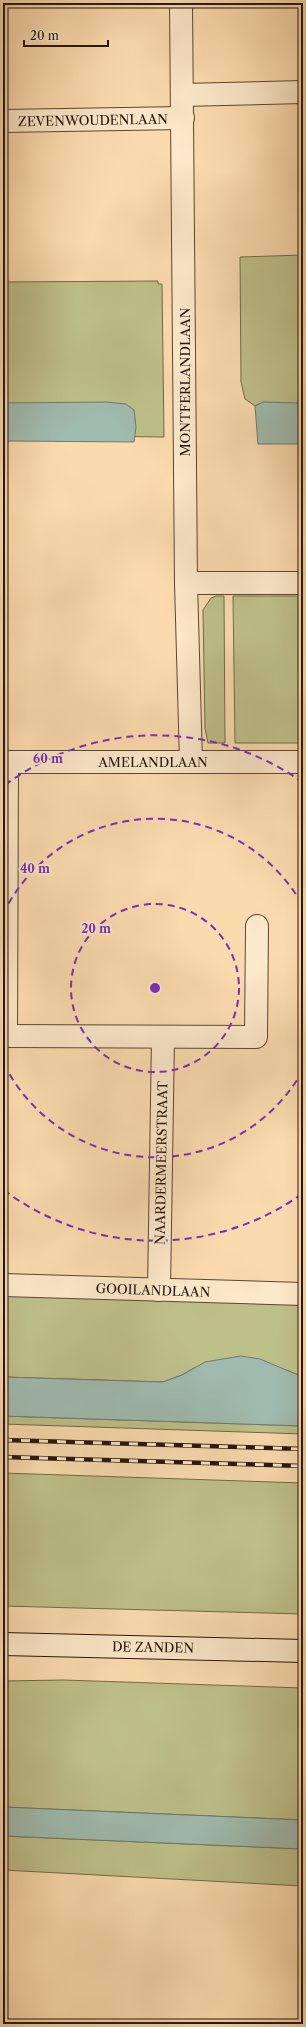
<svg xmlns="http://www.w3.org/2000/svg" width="306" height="2027" viewBox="0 0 306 2027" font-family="'Libre Caslon Text',serif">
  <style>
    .green { fill: #bec08a; stroke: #716a4c }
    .water { fill: #9fbbaf; stroke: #6e796f }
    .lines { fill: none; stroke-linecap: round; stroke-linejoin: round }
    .street-casing { stroke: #5a4637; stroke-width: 24 }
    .secondary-casing { stroke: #24150f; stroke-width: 24 }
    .street { stroke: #fce8ca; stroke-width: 22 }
    .secondary { stroke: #fce8ca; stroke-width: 22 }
    .rail-casing { stroke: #24150f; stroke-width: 4.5 }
    .rail { stroke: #fce8ca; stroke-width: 3; stroke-dasharray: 9; stroke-linecap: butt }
    .ring { fill: none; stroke: #7b2cbf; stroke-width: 2; stroke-dasharray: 7 5 }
    .labels { text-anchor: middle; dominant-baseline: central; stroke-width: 4; stroke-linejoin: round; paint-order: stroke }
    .street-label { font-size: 13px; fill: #24150f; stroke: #fce8ca }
    .centre { fill: #7b2cbf; stroke: #fce8ca; stroke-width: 2 }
    .ring-label { font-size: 12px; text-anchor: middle; font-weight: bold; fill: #7b2cbf; stroke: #fce8ca; stroke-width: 4; stroke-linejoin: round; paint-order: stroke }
  </style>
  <rect width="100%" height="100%" fill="#fbdbae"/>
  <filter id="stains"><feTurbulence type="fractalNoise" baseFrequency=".005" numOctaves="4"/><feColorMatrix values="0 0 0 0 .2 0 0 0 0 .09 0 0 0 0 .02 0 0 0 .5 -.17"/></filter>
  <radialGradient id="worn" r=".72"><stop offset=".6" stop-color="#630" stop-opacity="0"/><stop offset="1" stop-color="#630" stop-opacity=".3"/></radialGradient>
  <g class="green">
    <polygon points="303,255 303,420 259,404 255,406 245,399 241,382 240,257"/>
    <polygon points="158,281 158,284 162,284 164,437 3,435 3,282"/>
    <polygon points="216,596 224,596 225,743 208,743 205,728 203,610 211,598"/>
    <polygon points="233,596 303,596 303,743 235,743"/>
    <polygon points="3,1295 303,1304 303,1377 289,1371 194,1368 182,1375 163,1382 3,1377"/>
    <polygon points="3,1416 303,1426 303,1434 3,1424"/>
    <polygon points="3,1473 303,1483 303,1614 3,1606"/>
    <polygon points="64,1680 303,1688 303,1820 3,1807 3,1681"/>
    <polygon points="3,1836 303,1849 303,1886 3,1870"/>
  </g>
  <g class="water">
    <polygon points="106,402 126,404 134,410 136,427 134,442 9,441 3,448 3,403"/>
    <polygon points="263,402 303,403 303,444 258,444 255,406"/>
    <polygon points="241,1356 260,1359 303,1377 303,1426 3,1416 3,1377 163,1382 182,1375 205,1362"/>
    <polygon points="3,1807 303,1820 303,1849 3,1836"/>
  </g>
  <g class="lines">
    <g class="street-casing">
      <g id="street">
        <polyline points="181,3 186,583 191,762"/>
        <polyline points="182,95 303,92"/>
        <polyline points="3,121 183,118"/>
        <polyline points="186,583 303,583"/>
        <polyline points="3,762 303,762"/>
        <polyline points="3,1036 256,1037 257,926"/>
        <polyline points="6,1036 7,762"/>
        <polyline points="3,1285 303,1294"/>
        <polyline points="159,1290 163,1037"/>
      </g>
    </g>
    <g class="secondary-casing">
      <polyline id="secondary" points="3,1644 303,1651"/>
    </g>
    <use href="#street" class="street"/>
    <use href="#secondary" class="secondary"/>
    <g class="rail-casing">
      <g id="rail">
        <polyline points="3,1440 303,1449"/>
        <polyline points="3,1457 303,1466"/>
      </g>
    </g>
    <use href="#rail" class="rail"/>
  </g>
  <g class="ring">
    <circle cx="155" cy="988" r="84"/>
    <path d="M303 1070A169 169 0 0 1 3 1062M3 914A169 169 0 0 1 303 906"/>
    <path d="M302 1194A253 253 0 0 1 5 1191M5 785A253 253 0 0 1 302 782"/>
  </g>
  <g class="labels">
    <g class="street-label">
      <text transform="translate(93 120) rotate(-1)">ZEVENWOUDENLAAN</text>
      <text transform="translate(185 382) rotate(-90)">MONTFERLANDLAAN</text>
      <text x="153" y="762">AMELANDLAAN</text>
      <text transform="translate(161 1163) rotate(-89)">NAARDERMEERSTRAAT</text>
      <text transform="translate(153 1290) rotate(2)">GOOILANDLAAN</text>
      <text transform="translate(153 1647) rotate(1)">DE ZANDEN</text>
    </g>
  </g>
  <circle cx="155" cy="988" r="6" class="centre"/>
  <g class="ring-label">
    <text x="48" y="763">60 m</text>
    <text x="35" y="873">40 m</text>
    <text x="96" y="933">20 m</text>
  </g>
  <rect width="306" height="2027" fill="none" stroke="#fbdbae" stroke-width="16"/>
  <rect x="4" y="4" width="298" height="2019" fill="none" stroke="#24150f" stroke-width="2"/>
  <rect x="8" y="8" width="290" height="2011" fill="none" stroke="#24150f"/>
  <path d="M24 40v6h84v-6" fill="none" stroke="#24150f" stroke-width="2"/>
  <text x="30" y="40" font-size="12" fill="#24150f" stroke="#fce8ca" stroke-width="3" paint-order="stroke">20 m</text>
  <rect width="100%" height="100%" filter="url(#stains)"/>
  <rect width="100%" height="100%" fill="url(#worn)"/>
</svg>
